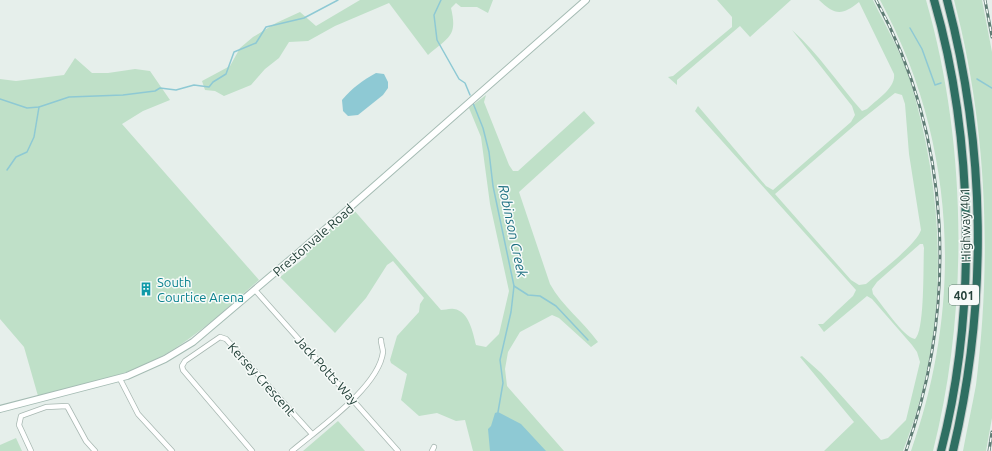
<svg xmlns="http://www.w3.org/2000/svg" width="992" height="451" viewBox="0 0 992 451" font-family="Ubuntu,sans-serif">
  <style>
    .green { fill: #bfe0c8; fill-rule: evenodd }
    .water { fill: #8ec9d4 }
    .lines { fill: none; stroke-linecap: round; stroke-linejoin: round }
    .stream { stroke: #8ec9d4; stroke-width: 1.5 }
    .street-casing { stroke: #a8b8b2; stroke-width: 6 }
    .secondary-casing { stroke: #a4bbb3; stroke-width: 8 }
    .highway-casing { stroke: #c2cac8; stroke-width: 10 }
    .street { stroke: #fff; stroke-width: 4.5 }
    .secondary { stroke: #fff; stroke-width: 6 }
    .highway { stroke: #2f6f62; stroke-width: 8 }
    .rail-casing { stroke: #5f7d75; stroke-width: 3 }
    .rail { stroke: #f7fbf9; stroke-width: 1.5; stroke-dasharray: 4.5; stroke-linecap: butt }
    .labels { text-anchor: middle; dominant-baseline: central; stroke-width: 3; stroke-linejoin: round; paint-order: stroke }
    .shield { fill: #f7fbf9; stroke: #637a73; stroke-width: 1 }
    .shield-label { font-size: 12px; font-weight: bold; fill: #24423a }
    .street-label { font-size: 13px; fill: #24423a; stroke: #f7fbf9 }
    .culture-label { font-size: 13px; fill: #0d838f; stroke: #f7fbf9; text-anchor: start }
    .water-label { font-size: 14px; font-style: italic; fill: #1c6f80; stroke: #f7fbf9 }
  </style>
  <rect width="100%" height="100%" fill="#e6efeb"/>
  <g class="green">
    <path d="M360,0H493L488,13L477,7H461L456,3L451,8C458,37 448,37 428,55L389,3L335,26L308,41L289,42L279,58L265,69L251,85L224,96L215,91L205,90L202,81L230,66L240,48L253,37L276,23L300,12L316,26Z"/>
    <polygon points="717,0 791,0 750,37 740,26 677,80 677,85 668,77 673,76 732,27 732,17"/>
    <path d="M819,0H873C885,25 900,50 909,77C947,199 950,331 903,451H824L854,422L800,357L802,356L821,373L881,440L888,438L906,420L920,362L917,352L912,345L872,299L867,296L824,332L818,324H823L853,296L856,290L695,111L698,106L766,186L773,190L851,122L855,115L852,106L792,30C819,54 838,84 862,111L867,109C876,100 896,88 894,74L859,2C843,15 835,16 819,0ZM895,93L902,95L905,104L909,154L921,230C917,244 879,273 866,284L859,285L851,280L775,194L856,124ZM920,244H923L924,248C923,264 925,331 915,339C903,337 882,304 873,294L872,289L877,282Z"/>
    <path d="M880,0H926C967,142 969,308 933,451H911C964,302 956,140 880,0Z"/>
    <path d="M954,0H982L992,52V418L986,451H963C967,429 972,407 976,385C992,257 987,126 954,0Z"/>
    <path d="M75,58L92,73H108L135,69L150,71L170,100L143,111L122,124L259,280C220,314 182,352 132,370C102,382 69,388 38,396L24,347L0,319V79L16,81L64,75Z"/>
    <path d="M486,95L484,102L509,165L513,171H518L584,111L595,123L519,192L550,284C562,306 583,321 598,342L591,347L559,318L552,315L520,332L508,352L505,369L507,386L564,451H473L465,420L456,421L437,413L419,416L401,400L407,374L391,363L390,360L397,336L419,312L420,304L424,298L393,261L387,265L366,298L335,333L280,277L307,256L304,252L353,209L441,310C445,310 450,308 454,309C469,311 473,333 476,345L486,347L499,334L509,291L490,204L481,137L469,108Z"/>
    <polygon points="338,421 365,451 303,451"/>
    <polygon points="16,438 22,451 0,451 0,445"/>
  </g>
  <g class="water">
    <path d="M376,73L384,74L388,82V88L383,95L358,115L348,116L343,111L342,100C352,88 363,80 376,73Z"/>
    <polygon points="498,412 521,424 546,451 490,451 488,429 491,426 495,413"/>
  </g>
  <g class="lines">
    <g class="stream">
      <polyline points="441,0 434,15 437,40 459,79 465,83 470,95"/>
      <polyline points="910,28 922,49 935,85 941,83"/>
      <polyline points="977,79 992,88"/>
      <polyline points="0,99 27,108 39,107 69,97 123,95 155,91 160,88 176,90 194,85 209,87 213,82 226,74 234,52 256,43 266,27 304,18 338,0"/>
      <polyline points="473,103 483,128 489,152 493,186 514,286 511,312 500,360 503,383 498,412"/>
      <polyline points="7,170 16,157 27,152 34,137 39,107"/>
      <polyline points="514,286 528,295 540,296 556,306 588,340"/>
    </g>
    <g class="street-casing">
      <g id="street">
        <polyline points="255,290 398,451"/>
        <polyline points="120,379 138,414 172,451"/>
        <polyline points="31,451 19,425 21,416 46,407 67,406 86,441 95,451"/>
        <polyline points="252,451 183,370 182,366 185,361 220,337 226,339 312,434"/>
        <path d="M292,451C318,429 379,387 383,352C383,349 381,344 381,340"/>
        <polyline points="432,451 434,447"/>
      </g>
    </g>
    <g class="secondary-casing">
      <polyline id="secondary" points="0,409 127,376 165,359 193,342 298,253 586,0"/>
    </g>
    <g class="highway-casing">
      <g id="highway">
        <path d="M934,0C974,138 977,312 941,451"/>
        <path d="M947,0C986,147 988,303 953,451"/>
      </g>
    </g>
    <use href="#street" class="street"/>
    <use href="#secondary" class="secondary"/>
    <use href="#highway" class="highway"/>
    <g class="rail-casing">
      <g id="rail">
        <path d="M876,0C952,138 958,304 906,451"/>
        <polyline points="985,0 992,37"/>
        <polyline points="989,451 992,432"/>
      </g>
    </g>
    <use href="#rail" class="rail"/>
  </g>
  <defs>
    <g id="building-bare" transform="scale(1.08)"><path d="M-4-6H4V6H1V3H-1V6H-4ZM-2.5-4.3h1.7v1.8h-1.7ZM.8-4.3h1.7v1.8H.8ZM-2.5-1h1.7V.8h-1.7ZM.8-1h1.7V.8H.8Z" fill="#0f9aa8" stroke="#f7fbf9" stroke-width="2.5" paint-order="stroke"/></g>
  </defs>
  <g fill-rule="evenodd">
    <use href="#building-bare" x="146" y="289"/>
  </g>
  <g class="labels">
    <rect class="shield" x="949" y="285" width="30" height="20" rx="3"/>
    <g class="shield-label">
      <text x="964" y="295">401</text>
    </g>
    <g class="street-label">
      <text transform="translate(965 225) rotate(-91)">Highway 401</text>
      <text transform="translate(313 240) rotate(-41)">Prestonvale Road</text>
      <text transform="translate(327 370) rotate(48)">Jack Potts Way</text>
      <text transform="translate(262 379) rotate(48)">Kersey Crescent</text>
    </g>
    <g class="culture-label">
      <text x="157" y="282">South<tspan x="157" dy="15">Courtice Arena</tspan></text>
    </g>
    <g class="water-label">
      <text transform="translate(513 231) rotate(78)">Robinson Creek</text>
    </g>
  </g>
</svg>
